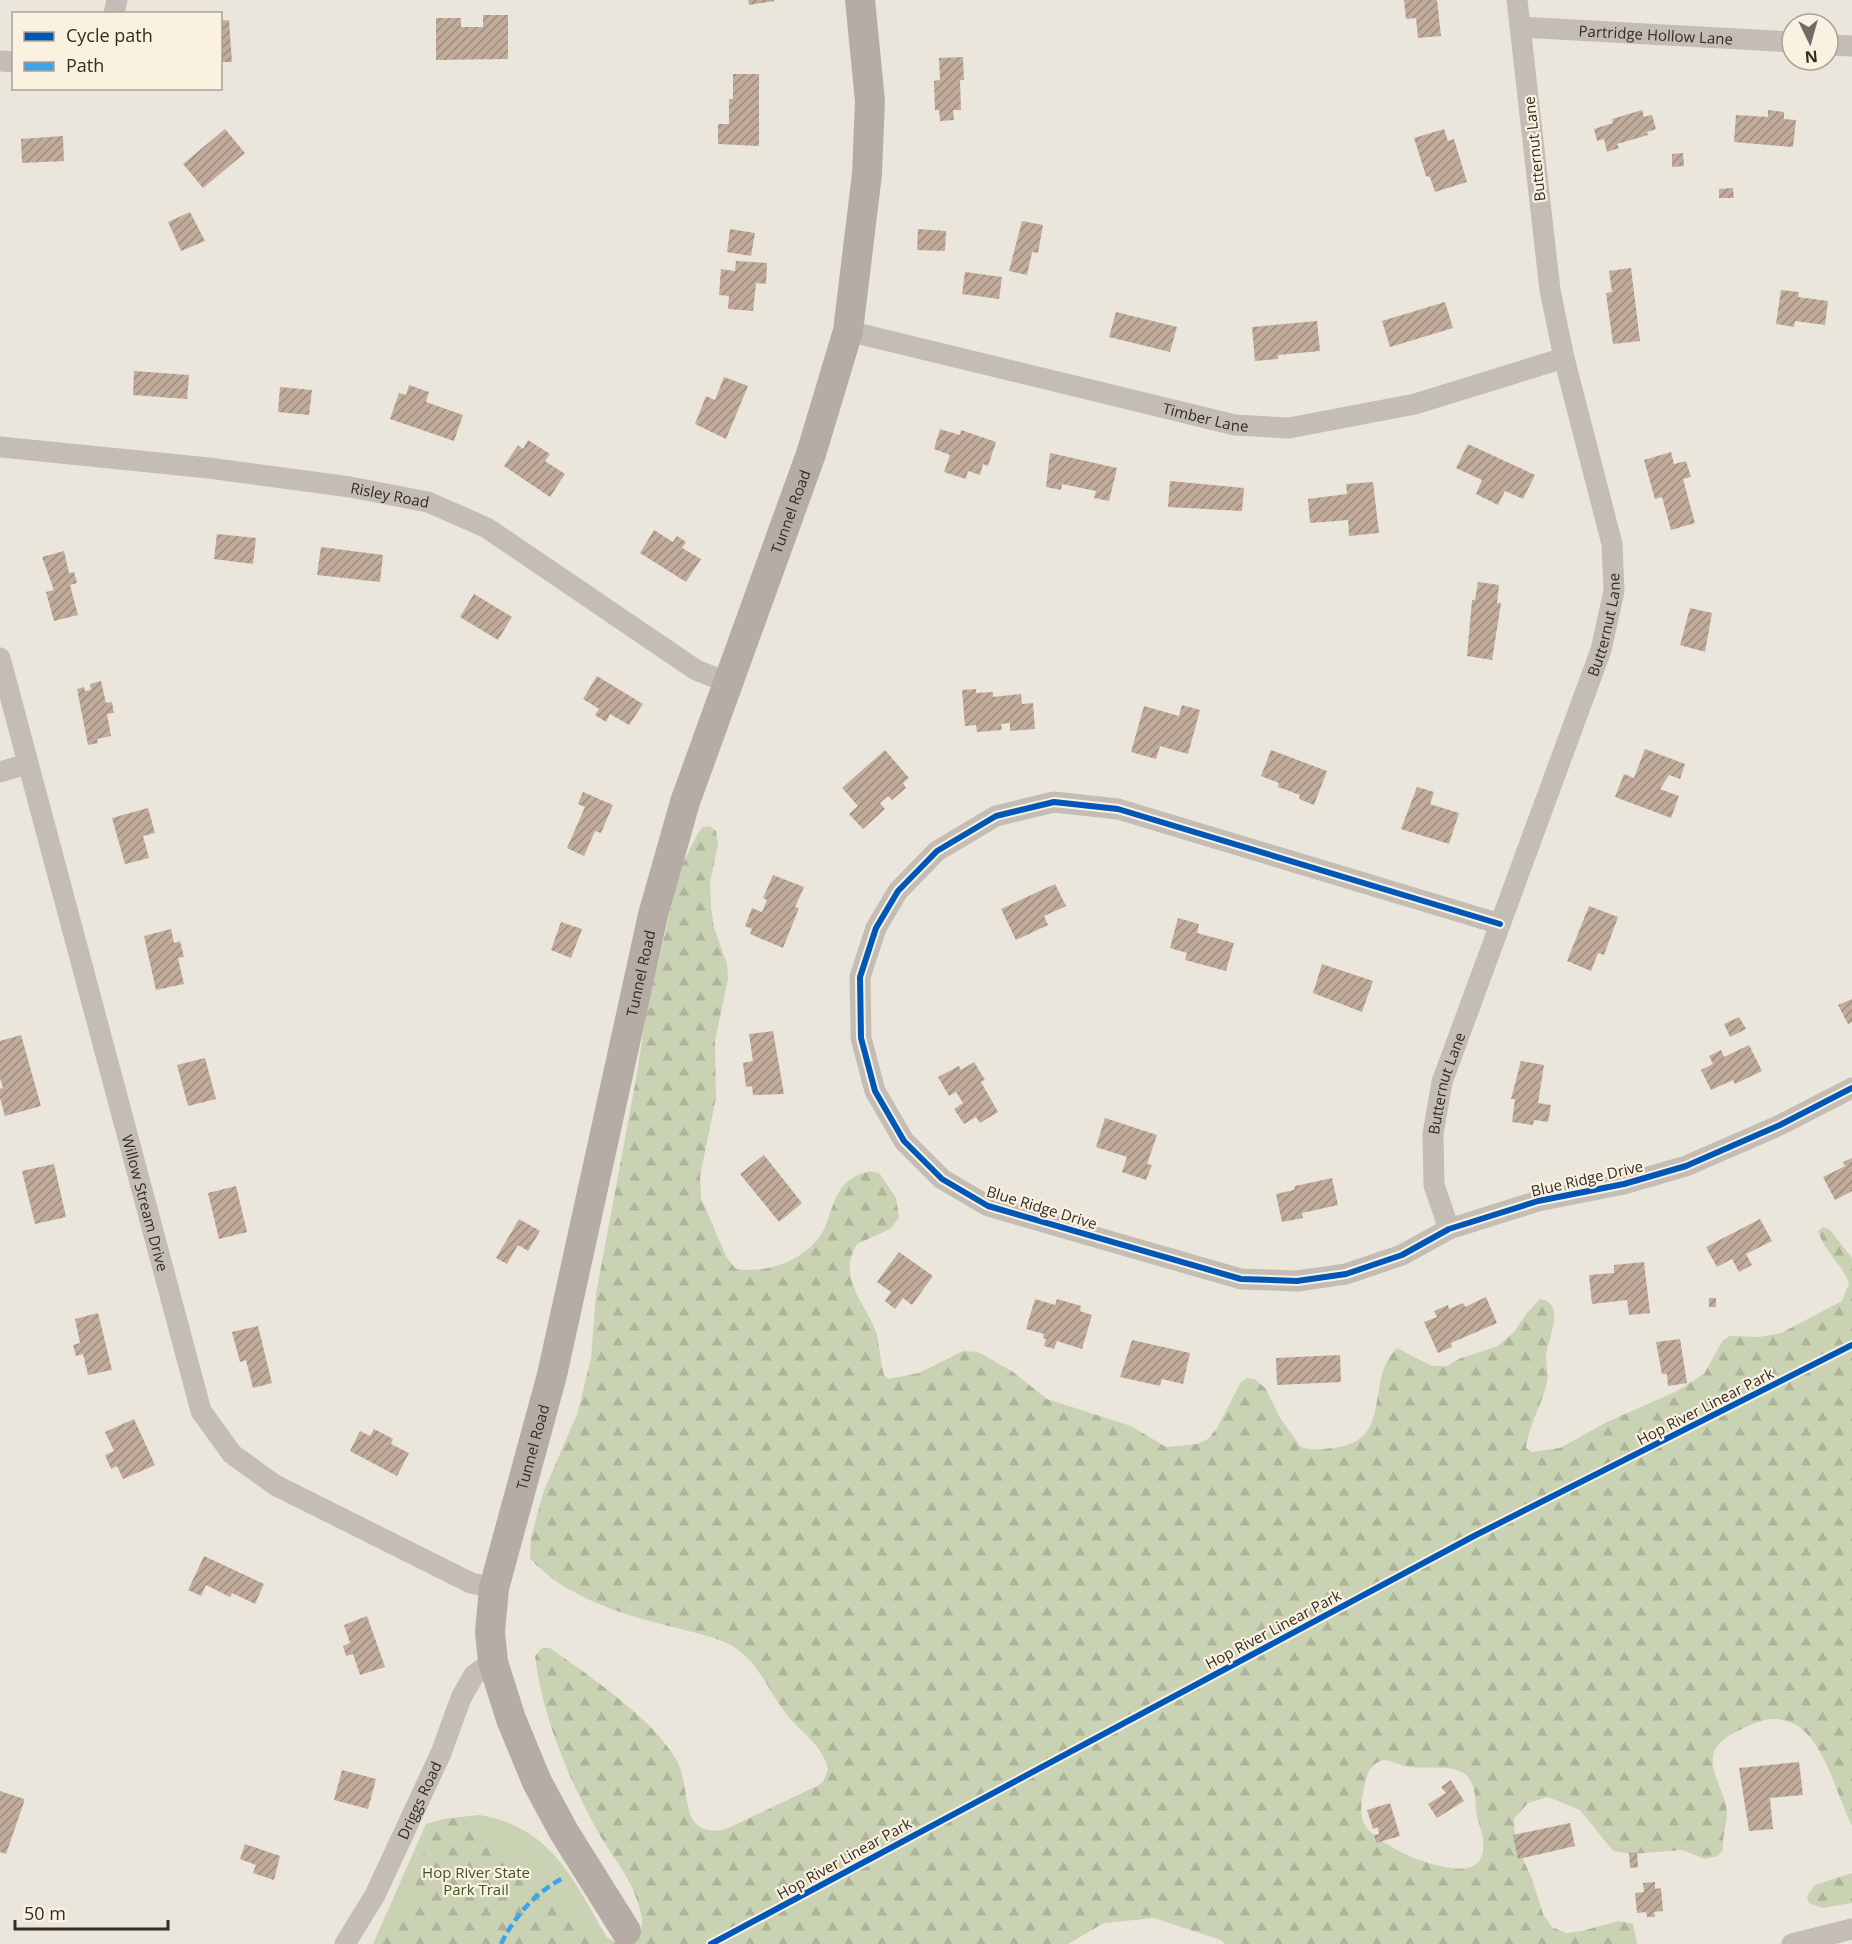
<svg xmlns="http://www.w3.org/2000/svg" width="1852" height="1944" viewBox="0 0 1852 1944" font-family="'Open Sans',sans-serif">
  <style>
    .green { fill: #c9d2b3 }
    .forest { fill: url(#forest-firs); fill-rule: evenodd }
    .building { fill: url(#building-hatch) }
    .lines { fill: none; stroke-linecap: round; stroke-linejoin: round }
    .street { stroke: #c4bdb5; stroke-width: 21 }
    .secondary { stroke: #b5ada5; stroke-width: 30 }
    .quiet { stroke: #3ea3eb; stroke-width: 4.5; stroke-dasharray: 9 4.5; stroke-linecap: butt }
    .cycleway-casing { stroke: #faf1e0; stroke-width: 10 }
    .cycleway { stroke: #0057b8; stroke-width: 6 }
    .labels { text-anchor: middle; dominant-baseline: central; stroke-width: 4.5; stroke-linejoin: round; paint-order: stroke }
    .street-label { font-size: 15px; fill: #342b24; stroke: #faf1e0 }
    .park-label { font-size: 15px; fill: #3e5425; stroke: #faf1e0 }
  </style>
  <defs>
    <pattern id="forest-firs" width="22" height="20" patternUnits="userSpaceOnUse" patternTransform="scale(1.5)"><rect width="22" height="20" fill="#c9d2b3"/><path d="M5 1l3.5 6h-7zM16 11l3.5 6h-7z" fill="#adb49a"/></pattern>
    <pattern id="building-hatch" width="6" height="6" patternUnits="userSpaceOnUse" patternTransform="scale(1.5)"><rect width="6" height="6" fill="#c1ab9b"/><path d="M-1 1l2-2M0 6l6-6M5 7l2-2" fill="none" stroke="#9e8b7e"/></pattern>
  </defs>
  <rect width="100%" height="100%" fill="#ebe6db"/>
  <path class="green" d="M479,1815C555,1827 575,1885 611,1944H373L426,1824L443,1819Z"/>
  <g class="forest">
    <path d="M710,826L716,831L718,845L710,882L711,907L714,928L727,964L728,979L715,1041L716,1098L700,1176L701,1198L727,1258L736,1269C766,1273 796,1264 817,1240C834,1220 829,1188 858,1175C867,1171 871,1170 880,1174L896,1198L899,1218L890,1229L857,1244C836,1277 866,1304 876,1332C880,1346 880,1361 884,1375L889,1379L919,1373L963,1351L978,1352L1013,1372L1047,1399L1131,1426L1166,1447L1197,1444L1208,1439L1217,1428L1241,1382L1247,1378L1255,1379L1266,1389L1280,1418L1301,1447C1312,1451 1322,1449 1333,1448C1396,1441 1363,1381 1397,1348L1432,1366H1447L1461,1358L1498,1346L1514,1332L1526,1314L1540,1299C1569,1304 1545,1342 1546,1359C1546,1367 1549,1373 1547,1382C1542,1405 1529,1424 1526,1448L1531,1452L1560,1448L1607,1422L1677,1391L1704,1374L1723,1340L1730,1336L1759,1337L1781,1333L1842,1301L1849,1283C1841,1263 1824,1251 1818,1231L1823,1227L1830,1230L1852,1258V1826C1830,1782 1816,1692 1746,1727C1734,1733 1716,1740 1713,1756C1710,1776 1727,1794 1727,1814C1727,1824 1722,1835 1723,1850L1718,1856L1705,1859L1682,1850L1631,1854L1613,1851L1580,1810L1548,1797L1528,1803L1514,1819L1515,1841L1532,1879L1543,1914L1552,1927L1566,1933L1582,1931L1618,1921L1633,1924L1637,1944H1225L1221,1940L1154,1918L1104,1923L1068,1944H627L638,1939C645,1926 642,1914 637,1900C629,1875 611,1855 598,1832C568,1777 543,1719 535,1656L542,1648H550C589,1676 654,1719 677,1761C686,1778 684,1800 692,1819C699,1830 713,1833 726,1829L817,1786L823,1782L828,1769C823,1746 801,1732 787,1715C769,1692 759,1663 734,1647C718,1637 695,1633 677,1628C628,1616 564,1598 530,1558L531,1538L543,1493L578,1412L591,1358L596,1294L637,1074L646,1014L680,869L698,833L703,827ZM1384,1760C1393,1761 1401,1766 1411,1767C1427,1769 1451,1764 1465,1774C1477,1784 1475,1803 1477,1817C1479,1824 1482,1831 1483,1839C1487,1875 1457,1871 1432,1864C1412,1858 1405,1855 1387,1844C1358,1827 1358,1815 1365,1783C1367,1772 1373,1762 1384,1760Z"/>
    <path d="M453,1818L492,1842L524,1879L549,1901L576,1912L592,1930L620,1944H382C391,1930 403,1916 410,1901C423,1874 420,1827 453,1818Z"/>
    <polygon points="1852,1873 1852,1903 1822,1908 1809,1903 1807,1896 1815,1885"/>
  </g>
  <g class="building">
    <polygon points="748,0 774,0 774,1 749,5"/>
    <polygon points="1404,0 1437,0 1441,36 1418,38 1416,18 1406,19"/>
    <polygon points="483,15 508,15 508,59 436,60 436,18 461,18 461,27 483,27"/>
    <polygon points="229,20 232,62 220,62 220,21"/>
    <polygon points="963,57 964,80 960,80 961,110 953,110 954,120 940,121 939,110 935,110 934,81 940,80 939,58"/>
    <polygon points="733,74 759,74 759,146 718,144 718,124 729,124 729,99 733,99"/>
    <polygon points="1642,110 1644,117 1652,115 1656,129 1647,132 1648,135 1617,144 1619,148 1607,152 1604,139 1597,141 1594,129 1613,123 1612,119"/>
    <polygon points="1768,110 1784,112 1784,119 1796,120 1793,147 1734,142 1736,115 1768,117"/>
    <polygon points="225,129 245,153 203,188 183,164"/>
    <polygon points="1444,129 1448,141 1454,139 1467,182 1435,192 1430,177 1426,176 1414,138"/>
    <polygon points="63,136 64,161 22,163 21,139"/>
    <polygon points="1683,153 1684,166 1672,167 1672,154"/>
    <polygon points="1733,188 1734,198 1719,198 1719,189"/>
    <polygon points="190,212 205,241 181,251 168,222"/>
    <polygon points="1022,221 1043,225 1038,253 1032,252 1027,275 1009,271"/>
    <polygon points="730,229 755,233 751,256 727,252"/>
    <polygon points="918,229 946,231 945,251 917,250"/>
    <polygon points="736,261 767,263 766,284 756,283 753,311 728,309 729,296 719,295 721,269 735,271"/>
    <polygon points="1631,268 1640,341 1613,344 1606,293 1612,292 1609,271"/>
    <polygon points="965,272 1002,277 999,299 962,294"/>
    <polygon points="1781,290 1799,292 1798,297 1828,301 1825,325 1795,321 1794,327 1776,324"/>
    <polygon points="1445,302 1453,328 1390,347 1382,321"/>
    <polygon points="1116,312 1177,327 1170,352 1109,337"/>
    <polygon points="1317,321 1320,351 1278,355 1278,359 1255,361 1252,327"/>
    <polygon points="134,371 189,375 187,399 133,395"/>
    <polygon points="724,377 748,386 726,439 695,424 706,396 715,400"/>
    <polygon points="409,385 429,392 426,402 463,415 454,441 390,419 399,393 406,395"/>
    <polygon points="280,387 312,390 309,415 278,412"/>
    <polygon points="940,429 960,435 961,430 996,442 988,466 983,464 980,475 968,471 966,479 944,472 950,455 934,449"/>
    <polygon points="528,440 550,454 545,461 565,474 550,497 504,466 518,445 523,449"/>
    <polygon points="1468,444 1535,475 1523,499 1505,491 1498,505 1476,494 1482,480 1456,468"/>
    <polygon points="1671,452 1674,464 1686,461 1691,477 1683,479 1695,523 1671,530 1662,497 1655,499 1644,460"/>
    <polygon points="1050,453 1117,468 1109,501 1094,498 1096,491 1062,484 1061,490 1046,487"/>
    <polygon points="1170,481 1244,488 1242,511 1168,507"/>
    <polygon points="1373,482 1379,533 1349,536 1348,520 1310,523 1308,499 1347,494 1346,484"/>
    <polygon points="654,530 673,542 677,536 686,542 682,548 701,559 686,582 640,553"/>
    <polygon points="217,534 256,538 253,564 214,559"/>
    <polygon points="321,547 383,555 380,582 317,575"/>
    <polygon points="64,551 69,573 74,572 77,583 70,585 78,615 54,621 46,592 54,590 42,557"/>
    <polygon points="1478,582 1499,585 1497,603 1501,603 1492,660 1467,656 1472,600 1475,600"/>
    <polygon points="474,594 512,617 498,640 460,617"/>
    <polygon points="1690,608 1712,613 1705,652 1680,645"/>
    <polygon points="597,676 643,704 629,725 610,714 606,722 595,715 599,709 583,699"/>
    <polygon points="101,681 106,703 112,702 114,713 107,714 111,736 97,739 98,743 88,745 77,689 84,687 85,691 91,690 90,684"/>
    <polygon points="976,689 976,693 993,692 993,697 1021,694 1022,704 1033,703 1035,729 1010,731 1010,723 1001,724 1002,730 977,732 976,725 965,726 962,690"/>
    <polygon points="1182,705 1200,710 1188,754 1160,746 1156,759 1131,752 1144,706 1179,716"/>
    <polygon points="1645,749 1685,764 1680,779 1669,775 1660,789 1679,796 1671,818 1615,797 1624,774 1634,778"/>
    <polygon points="885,750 909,778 903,783 906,788 892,800 888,796 880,803 885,809 863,829 849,814 858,806 842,788"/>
    <polygon points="1271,750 1327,771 1314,805 1299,799 1300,795 1278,787 1279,783 1261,776"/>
    <polygon points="1417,787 1434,792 1430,804 1459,813 1449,844 1401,829"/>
    <polygon points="583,792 613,805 601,833 595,831 584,856 567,848 585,807 578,804"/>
    <polygon points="148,808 155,833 143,836 149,858 125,864 112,818"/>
    <polygon points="773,875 804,887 795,907 799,908 783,948 750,934 752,929 745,926 752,908 762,912 767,900 763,898"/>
    <polygon points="1055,884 1066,906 1044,916 1048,925 1016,940 1001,909"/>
    <polygon points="1589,906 1618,917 1604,955 1598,953 1591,971 1567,961"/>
    <polygon points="1178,918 1199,924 1197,933 1234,943 1226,971 1185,960 1187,953 1170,948"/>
    <polygon points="561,922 582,929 571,958 551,950"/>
    <polygon points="171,929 174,943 180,941 184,957 178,958 184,984 156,990 144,936"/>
    <polygon points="1322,964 1373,981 1362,1012 1313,993"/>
    <polygon points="1852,999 1852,1022 1848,1024 1838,1005"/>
    <polygon points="1739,1017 1746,1029 1730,1037 1724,1024"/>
    <polygon points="773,1031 784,1094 753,1095 752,1086 746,1087 743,1063 753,1061 749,1034"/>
    <polygon points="21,1035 41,1106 5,1116 0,1098 0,1089 3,1088 0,1078 0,1041"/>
    <polygon points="1749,1045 1762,1071 1735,1084 1733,1080 1711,1090 1701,1070 1713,1064 1709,1056 1721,1050 1724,1057"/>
    <polygon points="205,1058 216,1099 188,1106 177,1065"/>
    <polygon points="1521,1061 1544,1065 1538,1103 1551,1105 1548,1122 1534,1120 1533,1125 1512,1122 1515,1099 1511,1099"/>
    <polygon points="974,1062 985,1080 981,1082 998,1112 980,1123 976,1117 964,1124 954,1109 963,1103 956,1092 949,1096 938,1077 959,1066 961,1070"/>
    <polygon points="1105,1118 1157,1135 1147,1164 1152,1165 1146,1180 1122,1172 1127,1157 1096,1147"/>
    <polygon points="764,1155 802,1203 779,1222 740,1174"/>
    <polygon points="1852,1158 1852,1191 1835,1200 1823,1177 1845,1166 1843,1162"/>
    <polygon points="54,1164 66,1217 35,1224 22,1171"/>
    <polygon points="1332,1178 1338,1205 1302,1213 1303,1218 1282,1222 1276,1194 1294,1190 1295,1186"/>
    <polygon points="236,1186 247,1232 219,1239 208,1193"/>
    <polygon points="519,1219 540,1231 528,1251 518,1245 507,1264 496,1258"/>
    <polygon points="1760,1219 1772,1241 1746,1254 1752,1265 1739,1272 1732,1259 1717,1267 1706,1247"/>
    <polygon points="899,1252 933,1276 912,1305 903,1298 895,1309 885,1301 891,1292 877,1282"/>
    <polygon points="1644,1262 1650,1313 1629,1315 1627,1300 1592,1304 1589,1275 1614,1273 1614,1265"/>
    <polygon points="1486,1297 1497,1323 1451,1343 1452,1347 1438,1353 1424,1322 1437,1317 1434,1311 1448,1305 1449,1309 1463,1303 1465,1307"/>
    <rect x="1709" y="1298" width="7" height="9"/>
    <polygon points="1035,1299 1055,1305 1057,1299 1081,1306 1080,1311 1092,1315 1082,1349 1057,1341 1054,1349 1044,1346 1046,1339 1043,1338 1044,1334 1026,1329"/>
    <polygon points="98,1313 112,1370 88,1375 83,1354 76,1356 73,1345 80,1343 75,1319"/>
    <polygon points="258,1326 272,1383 253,1388 246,1360 240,1362 232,1332"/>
    <polygon points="1680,1339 1687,1383 1668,1386 1667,1374 1662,1374 1656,1342"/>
    <polygon points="1132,1340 1190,1353 1183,1384 1162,1379 1160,1386 1120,1377"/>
    <polygon points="1340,1355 1341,1382 1277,1385 1276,1358"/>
    <polygon points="134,1419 155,1465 123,1479 117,1466 111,1469 105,1455 114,1451 105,1432"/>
    <polygon points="374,1429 393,1439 391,1444 409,1453 397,1476 350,1451 360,1431 370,1436"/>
    <polygon points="204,1556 264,1584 255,1604 232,1593 230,1597 206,1585 201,1596 188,1590"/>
    <polygon points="367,1616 385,1667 360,1675 353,1654 346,1656 343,1646 350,1643 344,1625"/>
    <polygon points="1799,1762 1803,1795 1770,1798 1773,1829 1749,1831 1739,1768"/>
    <polygon points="342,1770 376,1779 368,1809 334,1800"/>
    <polygon points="1451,1780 1464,1801 1437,1818 1428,1804 1446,1793 1441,1787"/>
    <polygon points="0,1791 24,1799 24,1802 6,1854 0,1852"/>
    <polygon points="1390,1803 1400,1836 1376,1843 1374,1835 1379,1834 1378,1827 1373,1829 1367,1810"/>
    <polygon points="1570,1823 1575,1846 1518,1859 1513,1835"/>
    <polygon points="245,1844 280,1856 274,1880 253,1873 256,1865 240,1859"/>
    <polygon points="1637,1852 1638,1867 1630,1868 1629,1853"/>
    <polygon points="1655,1882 1655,1889 1661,1888 1663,1911 1654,1912 1655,1917 1647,1917 1646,1912 1637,1913 1635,1893 1644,1892 1643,1883"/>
  </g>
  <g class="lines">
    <g class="street">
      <polyline points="114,14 117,0"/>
      <path id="s1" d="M1521,27L1792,42"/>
      <polyline points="1828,45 1852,46"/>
      <polyline points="0,61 14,62"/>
      <path id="s2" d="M848,331L1235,425L1289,428L1415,404L1564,358"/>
      <path id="s3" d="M0,447L209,468L350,487L428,502L487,528L696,670L729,683"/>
      <path id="s4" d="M0,658L201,1411L232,1454L275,1485L471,1583L494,1588"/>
      <polyline points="0,772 27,764"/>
      <polyline points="1500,924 1118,809 1054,802 996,816 937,851 898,891 876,928 860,977 861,1038 875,1091 904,1141 942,1179 988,1206 1241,1279 1297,1281 1346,1274 1402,1255 1449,1229 1538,1201 1624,1184 1686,1166 1780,1125 1852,1088"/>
      <path id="s5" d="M1449,1229L1434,1185L1433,1134L1442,1082L1601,650L1614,591L1612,544L1564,358L1550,290L1517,0"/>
      <path id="s6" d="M345,1944L375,1895L441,1753L461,1698L474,1675L493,1662"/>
      <polyline points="1792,1944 1852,1929"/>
    </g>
    <path class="secondary" id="s7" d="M626,1931L564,1832L537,1782L511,1719L493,1662L490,1632L494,1588L552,1375L653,915L685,802L811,454L848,331L867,174L870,101L860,0"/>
    <path class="quiet" d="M501,1944C515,1915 537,1891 565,1877"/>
    <g class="cycleway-casing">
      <g id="cycleway">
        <polyline points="1500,924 1118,809 1054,802 996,816 937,851 898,891 876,928 860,977 861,1038 875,1091 904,1141 942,1179 988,1206 1241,1279 1297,1281 1346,1274 1402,1255 1449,1229 1538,1201 1624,1184 1686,1166 1780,1125 1852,1088"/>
        <polyline points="711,1944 1474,1536 1852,1345"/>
      </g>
    </g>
    <use href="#cycleway" class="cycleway"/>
  </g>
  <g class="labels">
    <g class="street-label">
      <text stroke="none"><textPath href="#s1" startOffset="135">Partridge Hollow Lane</textPath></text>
      <text transform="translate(1534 149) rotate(-96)">Butternut Lane</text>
      <text stroke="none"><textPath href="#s2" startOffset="368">Timber Lane</textPath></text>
      <text stroke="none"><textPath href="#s3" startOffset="393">Risley Road</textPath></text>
      <text stroke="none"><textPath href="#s7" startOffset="1494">Tunnel Road</textPath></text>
      <text stroke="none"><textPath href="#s5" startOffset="636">Butternut Lane</textPath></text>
      <text stroke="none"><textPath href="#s7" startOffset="1008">Tunnel Road</textPath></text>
      <text stroke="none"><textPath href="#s5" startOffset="150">Butternut Lane</textPath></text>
      <text transform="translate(1587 1178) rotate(-13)">Blue Ridge Drive</text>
      <text stroke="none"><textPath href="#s4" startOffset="564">Willow Stream Drive</textPath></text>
      <text transform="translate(1042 1207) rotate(17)">Blue Ridge Drive</text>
      <text transform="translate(1705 1406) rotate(-27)">Hop River Linear Park</text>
      <text stroke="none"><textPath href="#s7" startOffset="522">Tunnel Road</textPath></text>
      <text transform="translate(1273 1629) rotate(-28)">Hop River Linear Park</text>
      <text stroke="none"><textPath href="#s6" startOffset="162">Driggs Road</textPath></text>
      <text transform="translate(844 1858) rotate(-29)">Hop River Linear Park</text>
    </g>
    <g class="park-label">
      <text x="476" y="1872">Hop River State<tspan x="476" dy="17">Park Trail</tspan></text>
    </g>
  </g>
  <rect x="12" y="12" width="210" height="78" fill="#faf1e0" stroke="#aba295" stroke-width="1.5"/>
  <rect x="24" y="32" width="30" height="9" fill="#0057b8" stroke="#aba295" stroke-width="1.5"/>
  <text x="66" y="42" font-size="18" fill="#342b24">Cycle path</text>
  <rect x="24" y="62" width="30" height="9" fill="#3ea3eb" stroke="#aba295" stroke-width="1.5"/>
  <text x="66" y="72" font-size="18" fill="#342b24">Path</text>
  <g transform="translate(1810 42) rotate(175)"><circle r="28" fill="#faf1e0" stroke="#aba295" stroke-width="1.5"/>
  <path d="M0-4.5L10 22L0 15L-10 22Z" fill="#746c64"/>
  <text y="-9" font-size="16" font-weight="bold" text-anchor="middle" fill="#342b24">N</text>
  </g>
  <path d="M15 1920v9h153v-9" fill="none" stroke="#342b24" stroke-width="3"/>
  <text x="24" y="1920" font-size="18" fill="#342b24" stroke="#faf1e0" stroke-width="4.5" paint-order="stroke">50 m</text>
</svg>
